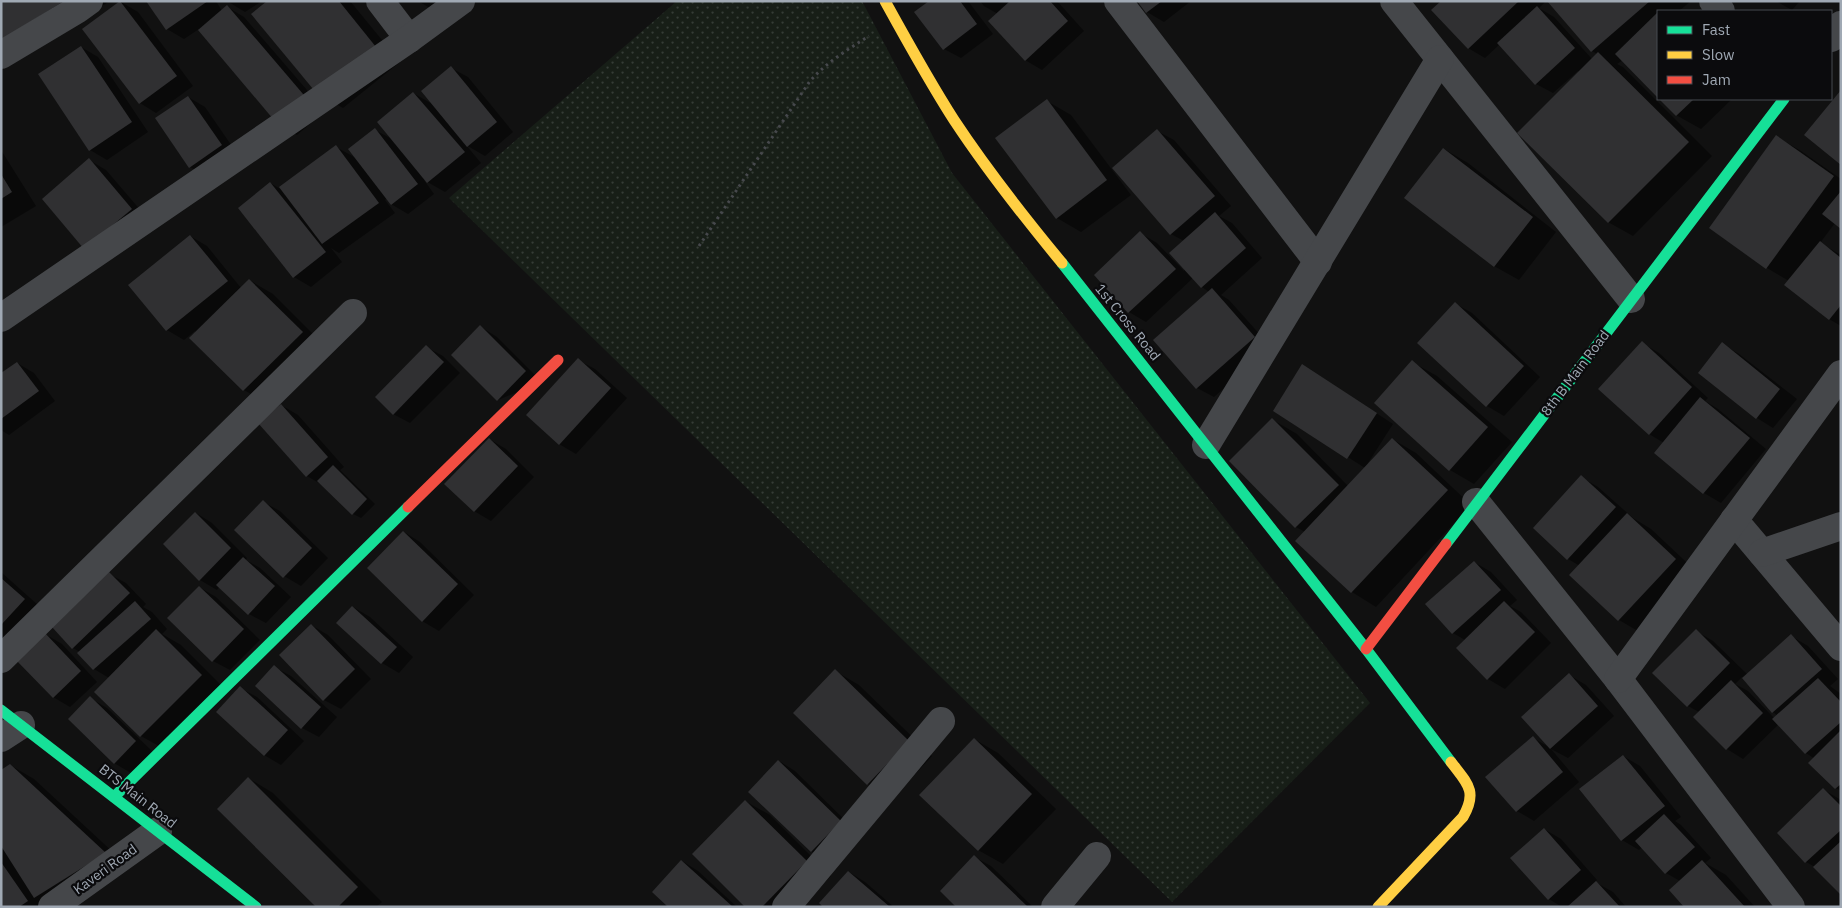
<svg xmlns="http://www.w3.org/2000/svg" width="1842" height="908" viewBox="0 0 1842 908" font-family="'IBM Plex Sans',sans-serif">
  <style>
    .grass { fill: url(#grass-dots) }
    .shadow { fill: #0007; fill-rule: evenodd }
    .building { fill: #303032 }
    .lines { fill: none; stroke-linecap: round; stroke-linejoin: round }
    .path { stroke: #46484c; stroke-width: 3; stroke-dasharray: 2.5 4; stroke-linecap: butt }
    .street { stroke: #45474a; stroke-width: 28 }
    .fast { stroke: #16e098; stroke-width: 11 }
    .slow { stroke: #ffcf43; stroke-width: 11 }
    .jam { stroke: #f24e42; stroke-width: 11 }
    .labels { text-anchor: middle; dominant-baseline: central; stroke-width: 4.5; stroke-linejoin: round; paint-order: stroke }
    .street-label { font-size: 14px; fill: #a0a9b4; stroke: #0b0b0d }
  </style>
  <defs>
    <pattern id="grass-dots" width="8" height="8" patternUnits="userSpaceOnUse" patternTransform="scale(1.25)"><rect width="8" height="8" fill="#171e17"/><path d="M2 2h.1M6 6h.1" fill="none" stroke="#353c36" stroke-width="1.8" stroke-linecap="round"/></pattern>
  </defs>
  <rect width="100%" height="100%" fill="#111"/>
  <polygon class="grass" points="677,1 862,1 952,173 1370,703 1172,902 449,198"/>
  <g class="shadow">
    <polygon points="1,1 110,1 1,69"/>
    <polygon points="147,1 216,1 222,11 227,7 244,17 325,111 297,135 280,125 199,29 184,39 167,29"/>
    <polygon points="227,1 262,1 245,12"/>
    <polygon points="269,1 350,1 400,62 343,108 319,94"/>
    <polygon points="418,1 458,1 440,14"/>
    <polygon points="931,1 968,1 993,34 961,58 944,49"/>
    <polygon points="980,1 1057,1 1084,31 1042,70 1025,60 998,14 984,6"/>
    <polygon points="1139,1 1191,1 1164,22 1147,12"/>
    <polygon points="1443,1 1546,1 1539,8 1554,17 1592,59 1597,54 1592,51 1549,1 1691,1 1679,11 1658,11 1658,96 1623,60 1617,64 1623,67 1712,156 1633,236 1608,222 1579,72 1578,71 1553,93 1536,84 1500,44 1485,58 1468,48"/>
    <polygon points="1776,1 1800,1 1792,10"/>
    <polygon points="121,2 138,12 193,86 156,113 140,103 84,30"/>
    <polygon points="81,47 98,57 148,132 107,160 90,150"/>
    <polygon points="451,68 468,77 513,132 485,156 466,145 481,163 445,192 424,180 434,194 408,214 391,204 387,198 385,200 395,213 339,253 331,248 342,262 311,287 294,277 239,208 270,183 284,191 336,147 356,158 375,130 392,139 413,93 434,105"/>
    <polygon points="188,97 205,107 238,155 206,176 190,167"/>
    <polygon points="1660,99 1732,99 1701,129 1676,115"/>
    <polygon points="1047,101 1071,115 1131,195 1081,232 1057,218"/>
    <polygon points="1157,131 1174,140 1231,206 1219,216 1232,223 1262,258 1221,295 1229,300 1271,347 1214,397 1197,388 1209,292 1202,287 1193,278 1146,322 1129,312 1095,275 1140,233 1157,243 1184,271 1185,269 1184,241 1171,234"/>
    <polygon points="1777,137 1801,151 1841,179 1841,227 1835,223 1820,243 1841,255 1841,326 1829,319 1789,281 1767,268 1711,228"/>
    <polygon points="1444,149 1468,163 1556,232 1519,280 1494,266"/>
    <polygon points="1,150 36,206 1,227"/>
    <polygon points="89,160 106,170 148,219 85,248"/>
    <polygon points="190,236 207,246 241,288 249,280 273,294 326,347 268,404 244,390 195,331 184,340 167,330 130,285"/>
    <polygon points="1456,304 1472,313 1540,377 1504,416 1487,406"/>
    <polygon points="481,327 497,337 542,382 498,400"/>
    <polygon points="1642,343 1659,353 1708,398 1705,401 1718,409 1766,449 1721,503 1704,493 1656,453 1664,443 1649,434"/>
    <polygon points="1722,344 1739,354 1797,399 1773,428 1757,418 1700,373"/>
    <polygon points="426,347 443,356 460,373 410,423 393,414"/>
    <polygon points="578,360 595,369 627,398 576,454 559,444"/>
    <polygon points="1412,362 1437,376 1512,442 1474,484 1450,470"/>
    <polygon points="17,363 34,373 55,401 9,435 1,430 1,375"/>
    <polygon points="1319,376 1393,424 1368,463 1369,464 1392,439 1416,453 1471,505 1376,607 1352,592 1297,541 1305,532 1296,527 1231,461 1273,420 1297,434 1348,486 1365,468 1274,410"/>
    <polygon points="281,405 298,415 344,467 340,470 375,504 361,518 353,514 324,486 307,476"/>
    <polygon points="489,439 506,449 534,477 491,521 474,511"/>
    <polygon points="1581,477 1598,487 1633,518 1651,529 1699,574 1643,634 1619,620 1580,566 1568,559"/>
    <polygon points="263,502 280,511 328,558 301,586 284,576"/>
    <polygon points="196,513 212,523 247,558 246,560 260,568 291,597 266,623 249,614 220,586 217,590 200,580"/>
    <polygon points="404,532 420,542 474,595 439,631 422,621"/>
    <polygon points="1474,562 1491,572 1517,600 1510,606 1521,612 1551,643 1505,689 1488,679 1465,640 1453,633"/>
    <polygon points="1,572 48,614 1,667"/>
    <polygon points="109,574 126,583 146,604 143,607 152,612 167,629 162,634 181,645 226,690 166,750 141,736 96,692 109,678 94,669 80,652 73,648"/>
    <polygon points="199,587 216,597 260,640 230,670 213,661"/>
    <polygon points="353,607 370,617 413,657 399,673 382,663 338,623"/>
    <polygon points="311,625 328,635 371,679 341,709 324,700"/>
    <path d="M1696,631L1713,641L1748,675L1791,636L1808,646L1838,679L1830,686L1841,694V791L1836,788L1815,759L1806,753L1779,724L1743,759L1727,749L1699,712L1688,706ZM1742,677L1773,712L1778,716L1775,719L1748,691L1735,684Z"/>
    <polygon points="45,634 62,644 97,682 70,707 53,697"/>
    <polygon points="274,667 291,676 337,717 319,737 302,728"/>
    <polygon points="835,671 859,685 932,756 893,798 868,784"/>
    <polygon points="1569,675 1586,685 1614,716 1568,758 1551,749 1579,782 1534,821 1517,811 1533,738 1549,747"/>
    <polygon points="240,688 257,697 304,741 281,765 264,755"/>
    <polygon points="90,698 107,708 152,751 131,773 114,763"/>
    <polygon points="974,739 998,753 1056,809 1003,864 978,850"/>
    <polygon points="1623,756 1640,766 1681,817 1675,821 1681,825 1711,858 1705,863 1726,875 1755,907 1686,907 1680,881 1666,873 1642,847 1639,850 1622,840 1581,790"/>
    <polygon points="779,761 795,771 857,832 828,861 811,851"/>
    <polygon points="10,765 34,779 129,867 45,907 1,907 1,771"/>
    <polygon points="248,778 273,793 382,902 376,907 317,907"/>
    <polygon points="1824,790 1841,800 1841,894 1817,868 1806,862 1778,833"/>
    <polygon points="745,801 770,815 831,876 800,907 747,907"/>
    <polygon points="1544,829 1561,839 1597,880 1595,882 1613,892 1626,907 1562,907 1549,899"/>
    <polygon points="974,857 991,866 1033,907 958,907"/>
    <polygon points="682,861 698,871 737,907 670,907"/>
    <polygon points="849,872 865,882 894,907 825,907"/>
  </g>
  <g class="building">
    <polygon points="1,1 64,1 1,40"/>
    <polygon points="120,1 177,76 139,104 82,29"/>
    <polygon points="146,1 208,1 166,30"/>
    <polygon points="267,1 339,1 376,47 318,95 251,14"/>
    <polygon points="929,1 960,1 977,24 943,50 914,12"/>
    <polygon points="1010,1 1050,1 1068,21 1025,61 988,21"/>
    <polygon points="1137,1 1162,1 1146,13"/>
    <polygon points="1441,1 1519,1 1468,49 1431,10"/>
    <polygon points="1547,1 1650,1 1591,52"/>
    <polygon points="227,5 309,101 279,126 198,30"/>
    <polygon points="1537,6 1575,48 1535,85 1497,43"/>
    <polygon points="1658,12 1658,98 1615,54"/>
    <polygon points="81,46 132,122 89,151 38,74"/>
    <polygon points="1598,52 1689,142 1608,223 1517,133"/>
    <polygon points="451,66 497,122 467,147 421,91"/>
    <polygon points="1841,90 1841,165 1804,135"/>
    <polygon points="413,92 465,152 427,183 377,122"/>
    <polygon points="188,96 222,145 189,168 155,118"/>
    <polygon points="1047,99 1107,180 1056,219 995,138"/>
    <polygon points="1659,99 1694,99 1676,116"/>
    <polygon points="375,128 418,184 391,205 348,149"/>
    <polygon points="1157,129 1215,196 1170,235 1112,168"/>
    <polygon points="1776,135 1834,176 1766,269 1709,228"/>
    <polygon points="336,145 379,203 322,244 279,187"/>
    <polygon points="1443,148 1533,217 1494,267 1404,198"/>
    <polygon points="89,158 132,209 84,249 42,199"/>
    <polygon points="1,174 12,192 1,199"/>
    <polygon points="270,182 326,252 293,278 238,208"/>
    <polygon points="1841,191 1841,229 1822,214"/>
    <polygon points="1215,212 1246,248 1201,288 1169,253"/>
    <polygon points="1140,231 1176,269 1128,313 1094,275"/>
    <polygon points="190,235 228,281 166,331 128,285"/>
    <polygon points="1820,241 1841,258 1841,305 1829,320 1784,285"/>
    <polygon points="249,279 303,332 243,391 189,338"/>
    <polygon points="1212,288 1255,337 1196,389 1153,340"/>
    <polygon points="1455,302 1524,366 1486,407 1417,343"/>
    <polygon points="480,325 526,371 497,401 451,355"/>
    <polygon points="1642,341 1692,387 1649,435 1598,389"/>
    <polygon points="1722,342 1780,389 1756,419 1698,373"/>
    <polygon points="426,345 444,362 393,415 375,397"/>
    <polygon points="578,358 611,388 559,445 526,415"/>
    <polygon points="1412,360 1488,427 1449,471 1374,403"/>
    <polygon points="17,362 39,391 1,419 1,373"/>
    <polygon points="1302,364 1377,413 1347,459 1273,411"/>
    <polygon points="1700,397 1750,438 1703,494 1654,453"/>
    <polygon points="281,404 328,457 306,477 258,423"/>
    <polygon points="1272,418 1339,485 1295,528 1229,461"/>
    <polygon points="489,438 518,466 474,512 444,484"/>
    <polygon points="1392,438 1448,490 1351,593 1295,541"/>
    <polygon points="333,465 367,499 352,515 317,481"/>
    <polygon points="1581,475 1616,507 1567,560 1533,528"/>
    <polygon points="263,500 312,548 283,578 234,530"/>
    <polygon points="195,512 231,548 199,581 163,544"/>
    <polygon points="1627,513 1676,559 1618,621 1569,575"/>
    <polygon points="403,531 458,584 422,622 367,568"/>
    <polygon points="243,557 275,586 248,615 216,585"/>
    <polygon points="1474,561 1501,590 1452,634 1425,604"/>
    <polygon points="109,572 130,593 72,649 52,627"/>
    <polygon points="1,578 25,599 1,625"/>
    <polygon points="199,586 244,629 212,662 167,618"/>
    <polygon points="135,601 151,619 93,670 77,653"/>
    <polygon points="1504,601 1535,632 1487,680 1456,648"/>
    <polygon points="352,606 397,647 381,664 336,623"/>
    <polygon points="311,624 355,669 323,701 279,655"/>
    <polygon points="156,629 202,675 140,737 94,692"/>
    <polygon points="1696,629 1730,663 1687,707 1652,673"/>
    <polygon points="45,633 81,671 53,698 16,660"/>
    <polygon points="1791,634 1822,669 1772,713 1742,678"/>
    <polygon points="274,665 321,707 301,729 255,686"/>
    <polygon points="835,669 909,741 867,785 793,713"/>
    <polygon points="1569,673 1598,706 1550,749 1521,717"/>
    <polygon points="1818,678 1841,702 1841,722 1805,754 1772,719"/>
    <polygon points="1731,680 1763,713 1726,750 1693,717"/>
    <polygon points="240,686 288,730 264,756 216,712"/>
    <polygon points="90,696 136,741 114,764 68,719"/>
    <polygon points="1841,730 1841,784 1835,789 1808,763"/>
    <polygon points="1533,736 1563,772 1516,812 1485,777"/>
    <polygon points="974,738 1032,794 978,851 919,795"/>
    <polygon points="1623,755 1665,806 1621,841 1579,789"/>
    <polygon points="778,760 841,821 811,852 748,792"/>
    <polygon points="10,764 106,853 34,898 1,846 1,770"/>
    <polygon points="248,777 358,887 338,907 316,907 217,809"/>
    <polygon points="1823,788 1841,806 1841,830 1805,863 1777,833"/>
    <polygon points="745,800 807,861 762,907 745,907 692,854"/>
    <polygon points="1664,814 1695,847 1665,874 1635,841"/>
    <polygon points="1544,828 1581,870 1548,900 1510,858"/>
    <polygon points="1841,841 1841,895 1813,867"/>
    <polygon points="974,855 1028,907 956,907 940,891"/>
    <polygon points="681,860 733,907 668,907 652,892"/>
    <polygon points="1702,860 1745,907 1684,907 1669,890"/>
    <polygon points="1,862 28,901 19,907 1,907"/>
    <polygon points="848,871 890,907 823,907 819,903"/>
    <polygon points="1596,881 1620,907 1567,907"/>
  </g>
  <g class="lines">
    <path class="path" d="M699,246L810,81C827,62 847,50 869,36"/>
    <g class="street">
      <polyline points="380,1 409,39"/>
      <polyline points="1118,1 1318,262"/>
      <polyline points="1394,1 1631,299"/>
      <polyline points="1713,1 1721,11"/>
      <polyline points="1831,38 1841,25"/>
      <polyline points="1,55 78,9 89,1"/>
      <polyline points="1,318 409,39 461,1"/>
      <polyline points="1206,445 1440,59"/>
      <polyline points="1476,502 1618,679 1791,907"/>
      <polyline points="1734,520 1841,647"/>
      <polyline points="1762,553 1841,526"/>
      <polyline points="1,659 353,313"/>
      <polyline points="1618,679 1841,374"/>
      <polyline points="1,738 21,725"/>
      <polyline points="52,907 158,831"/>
      <polyline points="786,907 941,721"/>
      <polyline points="1055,907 1097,856"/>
    </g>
    <g class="fast">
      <polyline points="1062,263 1366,649 1451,762"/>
      <polyline points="1446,544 1784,99"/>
      <polyline points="1,710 256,907"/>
      <polyline points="114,797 408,507"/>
    </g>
    <g class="slow">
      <path d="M885,1C907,41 929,81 954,120C987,170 1024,217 1062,263"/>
      <path d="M1378,907L1463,817C1478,791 1467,783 1451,762"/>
    </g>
    <g class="jam">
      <polyline points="408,507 558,360"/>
      <polyline points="1366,649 1446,544"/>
    </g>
  </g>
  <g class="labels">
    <g class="street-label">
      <text transform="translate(1128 322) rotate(51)">1st Cross Road</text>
      <text transform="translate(1575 373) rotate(-53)">8th B Main Road</text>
      <text transform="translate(138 796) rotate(38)">BTS Main Road</text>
      <text transform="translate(105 869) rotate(-36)">Kaveri Road</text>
    </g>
  </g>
  <rect width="1842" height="908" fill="none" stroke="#a0a9b4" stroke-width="5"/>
  <rect x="1657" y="10" width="175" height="90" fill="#0b0b0d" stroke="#474a50"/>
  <rect x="1667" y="26" width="25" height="8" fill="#16e098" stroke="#474a50"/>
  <text x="1702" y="35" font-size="15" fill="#a0a9b4">Fast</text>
  <rect x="1667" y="51" width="25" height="8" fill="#ffcf43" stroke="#474a50"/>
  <text x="1702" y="60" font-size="15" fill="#a0a9b4">Slow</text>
  <rect x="1667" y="76" width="25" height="8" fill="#f24e42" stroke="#474a50"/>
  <text x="1702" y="85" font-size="15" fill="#a0a9b4">Jam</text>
</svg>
